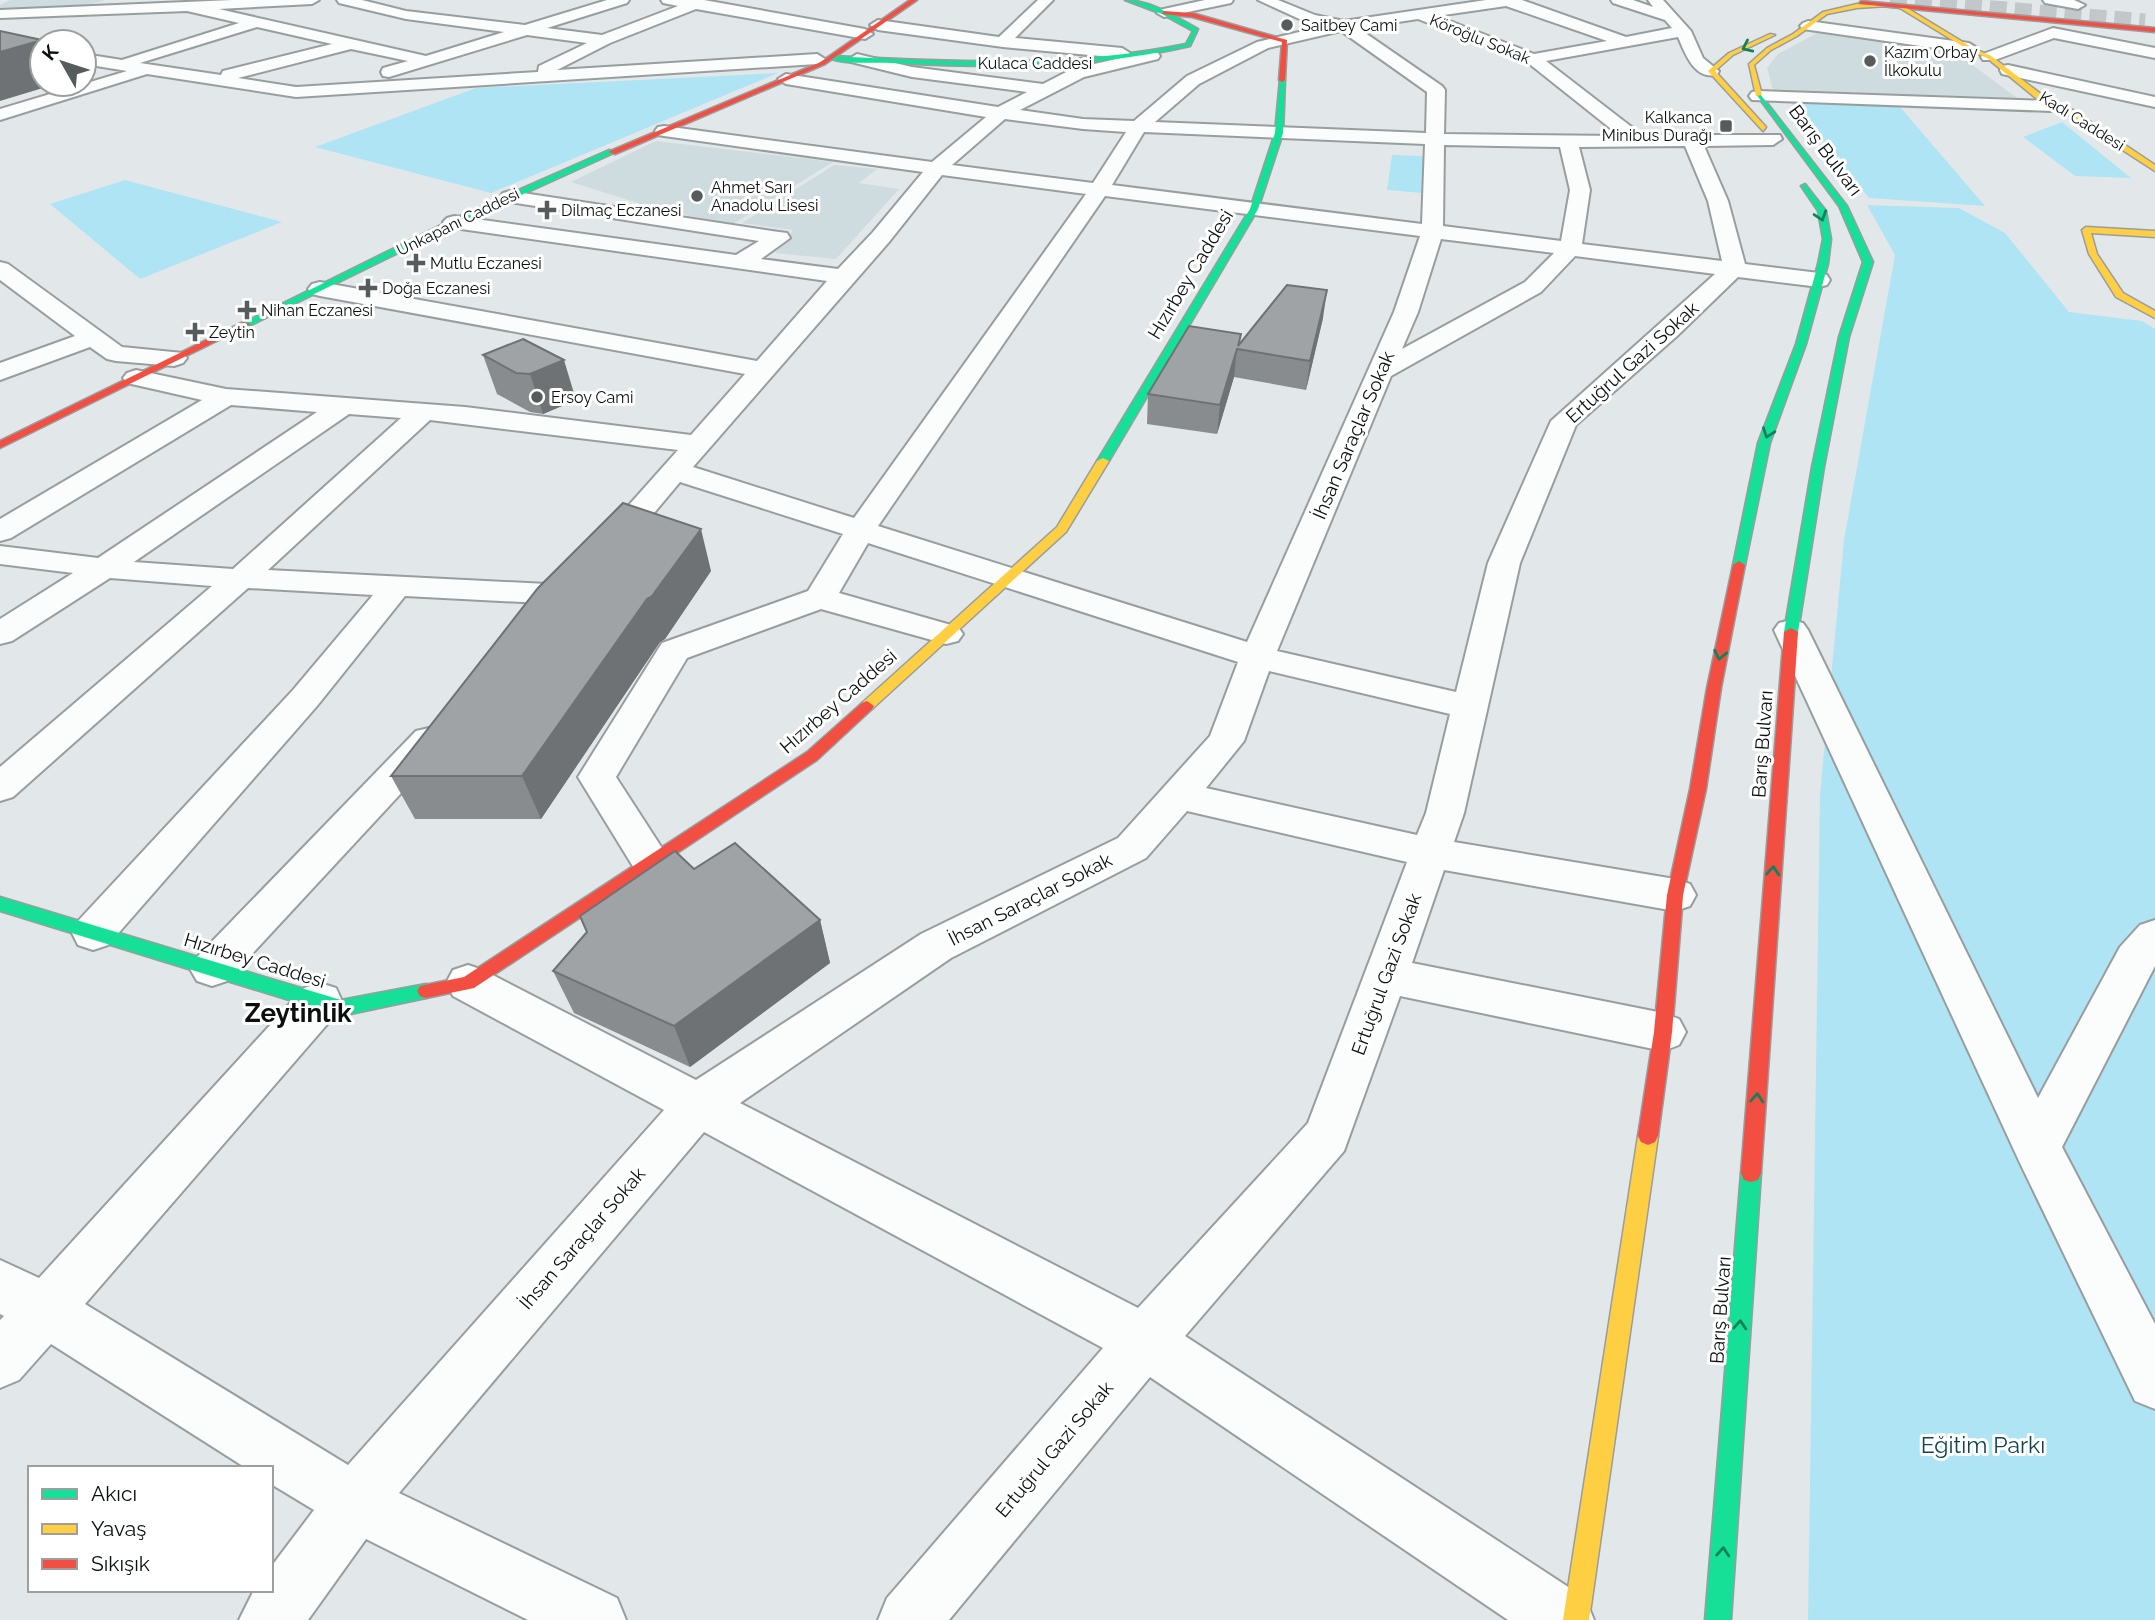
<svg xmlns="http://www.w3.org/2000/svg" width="2155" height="1620" viewBox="0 0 2155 1620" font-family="Raleway,sans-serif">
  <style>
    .built { fill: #cedbdf }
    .green { fill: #afe4f4 }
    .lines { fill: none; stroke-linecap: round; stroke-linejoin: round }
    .primary-tunnel { stroke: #c2c7c9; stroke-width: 17; stroke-dasharray: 17 8; stroke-linecap: butt }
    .street-casing { stroke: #989d9e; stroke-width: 4 }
    .fast-casing { stroke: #989d9e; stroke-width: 3 }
    .slow-casing { stroke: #989d9e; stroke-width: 3 }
    .jam-casing { stroke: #989d9e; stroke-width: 3 }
    .street { fill: #fbfcfc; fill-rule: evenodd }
    .fast { fill: #16e098; fill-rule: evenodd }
    .slow { fill: #ffcf43; fill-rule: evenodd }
    .jam { fill: #f24e42; fill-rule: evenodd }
    .wall { fill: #898c8e }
    .shaded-wall { fill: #6f7274 }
    .building { fill: #9fa3a5; stroke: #6f7274; stroke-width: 2 }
    .oneway { stroke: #11825b }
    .poi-dot { fill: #565b5c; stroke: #fff; stroke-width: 2.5 }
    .labels { text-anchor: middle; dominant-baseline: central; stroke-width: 6; stroke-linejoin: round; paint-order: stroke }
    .far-poi-label { font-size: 16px; fill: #0b0f10; stroke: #fff; text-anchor: start }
    .far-street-label { font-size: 16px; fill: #0b0f10; stroke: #fff }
    .street-label { font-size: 19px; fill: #0b0f10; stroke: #fff }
    .near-park-label { font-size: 23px; fill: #114452; stroke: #fff }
    .district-label { font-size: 26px; font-weight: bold; fill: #0b0f10; stroke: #fff }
  </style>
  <rect width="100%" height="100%" fill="#e2e8ea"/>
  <g class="built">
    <polygon points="10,0 105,0 67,11 0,12 0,5"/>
    <polygon points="1831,31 1952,50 2024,103 1774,93 1767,68 1778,54 1819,32"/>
    <polygon points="656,141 833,162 733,224 660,210 571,182"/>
    <polygon points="834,165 877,169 859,183 899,189 836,259 775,253 793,230 742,223"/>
  </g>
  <g class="green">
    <polygon points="778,73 491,193 315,147 476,88"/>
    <polygon points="1791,102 1900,107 1985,206 1869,198"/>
    <polygon points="2062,122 2131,178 2075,176 2023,137"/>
    <polygon points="1392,155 1423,156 1423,193 1387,190"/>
    <polygon points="125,180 282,222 140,279 50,204"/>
    <polygon points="1867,205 1959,208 2005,233 2069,312 2142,321 2155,329 2155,1620 1808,1620 1820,794 1844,540 1895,255"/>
  </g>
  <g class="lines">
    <polyline class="primary-tunnel" points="1890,0 2145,22"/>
    <g class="street-casing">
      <g id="street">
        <path d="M232,0H319L312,4L219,9L426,56L504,32L406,19L339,3L337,0H362L406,11L525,25L607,0H629L627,3L547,28L602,35L678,6L663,3L661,0H704L865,29L873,34L865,39L696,9L610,43L557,70L817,54L825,59L817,64L296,97L147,74L0,120V109L127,71L84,64V54L122,60L239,23L187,11L0,18V10ZM257,27L332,44L223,71L221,75L140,63ZM527,35L587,43L539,66L538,72L296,87L238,78L351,49L408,61L383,68L381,72L383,76L389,77Z"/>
        <polygon points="1038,0 1053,0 1015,38 1122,48 1130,53 1122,58 1003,47 878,30 870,25 878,20 999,37"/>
        <polygon points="1205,0 1233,0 1231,3 1164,17 1157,13 1159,10"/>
        <path d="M1258,0H1278L1315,15L1344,21L1486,0H1522L1626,37L1672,28L1665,20L1613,3L1611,0H1633L1653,7L1648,0H1663L1691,31L1703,58L1719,71L1717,75C1694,80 1685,53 1678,37L1546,61L1642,135H1780L1782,139L1773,145L1704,146L1728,201L1745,264L1819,273L1827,275L1830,280L1827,285L1819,287L1738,277L1677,336L1576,425L1520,563L1464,813L1454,842L1675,879L1690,884L1696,895L1690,906L1675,911L1444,870L1412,963L1663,1013L1679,1019L1686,1032L1679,1045L1663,1051L1400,996L1344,1151L1185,1336L1585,1598L1594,1620H1508L1150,1377L949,1620H878L887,1598L1103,1348L704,1132L399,1493L617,1598L626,1620H528L366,1539L308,1620H239L254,1590H271V1567L314,1510L271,1484V1468H246L51,1344L19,1380L0,1388V1320L4,1316L0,1314V1260L39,1278L304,988L320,983L336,988L342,1001L336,1014L85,1304L348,1465L664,1110L453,996L446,983L453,970L468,965L483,970L696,1080L921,934L1118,838L1210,736L1238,662L868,543L839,593L958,627L963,634L958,641L946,644L821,609L687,658L616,777L671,862L665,873L651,877L637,873L578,777L662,643L808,591L843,534L680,482L618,556L607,558L596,556L592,549L596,542L678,450L430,420L268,570L567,585L578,588L583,595C572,612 561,622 540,617L536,610L540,603L405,596L317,706L108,945L93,950L78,945L72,933L78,921L293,690L373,595L248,588L13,797L0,801V767L212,586L110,578L12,641L0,644V619L73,573L0,564V546L98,558L317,412L231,405L11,538L0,541V519L202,400L127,383L123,378L127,373L136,370L226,389L465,407L691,435L745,374L320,296L312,294L308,289L312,284L320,282L757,361L827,281L454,228L447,226L443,222L447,218L454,216L736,255L759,241L503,201L500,197L503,193L510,191L779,232L787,233L790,238L761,259L838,269L873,232L923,172L664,136L658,135L655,131L658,127L664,126L932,162L986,117L786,84L778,79L786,74L998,107L1027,92L912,77L851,62L849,59L857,54L912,67L1043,84L1072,69L1152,51L1158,53L1160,56L1158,59L1084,77L1020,110L1083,119L1134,121L1187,76L1257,42L1324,26L1306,22ZM1506,6L1607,41L1534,54L1437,16ZM1418,19L1527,62L1620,136L1444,134L1445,90L1442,86L1358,28ZM1341,31L1427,92L1426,133L1155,122L1199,84L1268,48ZM1005,119L1083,129L1126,132L1093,183L952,165ZM1144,132L1425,144L1422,224L1112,185ZM1444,145L1560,147L1570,190L1561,241L1443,226ZM1685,146L1708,201L1722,261L1582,244L1590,190L1579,147ZM942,175L1086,194L854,518L693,467L889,242ZM1105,196L1420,236L1394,312L1247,642L878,526ZM1441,239L1554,253L1525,282L1402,349L1418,312ZM1575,256L1715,274L1551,421L1488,563L1456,692L1277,651L1391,376L1541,292ZM349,414L401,418L233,569L134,562ZM1269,671L1450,714L1426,813L1417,835L1206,788L1244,741ZM1187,811L1407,862L1308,1123L1138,1308L740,1103L951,958L1146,858Z"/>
        <polygon points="2043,0 2074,0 2085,5 2078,9 2045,3"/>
        <polygon points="1808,21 1969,43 1977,48 1969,53 1803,29 1800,26 1803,23"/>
        <polygon points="2053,28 2155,48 2155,58 2054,38 1995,60 1983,60 1981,57 1983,54"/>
        <polygon points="2008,65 2155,97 2155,107 2002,74 2000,70 2002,66"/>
        <polygon points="1758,91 2051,101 2060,106 2051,111 1752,100 1749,96 1752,92"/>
        <polygon points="0,262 8,264 122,347 183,353 187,358 183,363 174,366 116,361 107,359 90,347 0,380 0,363 75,336 0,280"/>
        <polygon points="1791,620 1803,623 1808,630 2038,1098 2120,947 2140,925 2155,920 2155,966 2062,1147 2155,1324 2155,1409 2135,1401 2020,1163 1774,630 1779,623"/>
        <polygon points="429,728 442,731 447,740 442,749 227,981 212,986 197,981 190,969 197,957 416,731"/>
      </g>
    </g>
    <g class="fast-casing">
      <g id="fast">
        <path d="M1125,0C1150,0 1176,17 1198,29L1190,46C1091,69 992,68 891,63C872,62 844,65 828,58L831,56C951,62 1068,68 1186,44L1193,31L1162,14Z"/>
        <polygon points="1280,79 1285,80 1283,133 1258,209 1109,461 1099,463 1097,461 1250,209 1275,133"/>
        <polygon points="1756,94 1760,94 1847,206 1873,262 1849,337 1824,467 1798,632 1791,636 1784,632 1812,467 1839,337 1863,262 1839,206"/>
        <polygon points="609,150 616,152 457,224 249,326 241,324 451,220"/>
        <polygon points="1805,184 1826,211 1831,239 1828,264 1806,344 1770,443 1745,565 1739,569 1733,565 1758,443 1796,344 1818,264 1823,239 1818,211 1801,186"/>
        <polygon points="0,897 341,1000 426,984 432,986 435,991 432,996 426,998 341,1016 0,911"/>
        <polygon points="1751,1164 1758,1166 1761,1173 1731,1620 1705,1620 1741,1173 1744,1166"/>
      </g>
    </g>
    <g class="slow-casing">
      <g id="slow">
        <polygon points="1857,4 1888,6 1857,8 1827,14 1797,36 1771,50 1754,65 1762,95 1756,96 1749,64 1767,48 1793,34 1823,12"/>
        <polygon points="1902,5 1971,47 1991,56 2054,104 2073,110 2155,165 2155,171 2067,114 2048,108 1987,58 1967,49 1900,8"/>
        <polygon points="1770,34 1775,35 1733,55 1715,71 1766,127 1763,131 1708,71 1729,53"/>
        <polygon points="2086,227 2155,231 2155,237 2091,233 2097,254 2123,293 2155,311 2155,318 2116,297 2089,254 2082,230"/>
        <polygon points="1103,458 1109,461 1066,532 872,709 862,709 860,706 862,703 1057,527 1097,461"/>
        <polygon points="1648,1127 1655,1130 1658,1136 1589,1620 1563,1620 1638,1136 1641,1130"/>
      </g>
    </g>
    <g class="jam-casing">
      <g id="jam">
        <polygon points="910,0 917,0 825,64 615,154 608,152 821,62"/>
        <polygon points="1861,1 2155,28 2155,32 1859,4"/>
        <polygon points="1164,11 1192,13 1287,40 1285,80 1282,82 1279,80 1282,42 1192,17 1162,14"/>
        <polygon points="243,322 251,324 0,448 0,441"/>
        <polygon points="1739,561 1745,565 1721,688 1706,789 1683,895 1672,1032 1658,1136 1655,1142 1648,1145 1641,1142 1638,1136 1654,1032 1667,895 1690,789 1707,688 1733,565"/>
        <polygon points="1791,628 1798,632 1761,1173 1758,1180 1751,1182 1744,1180 1741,1173 1784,632"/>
        <polygon points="867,701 874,706 872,709 817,760 474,988 426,998 420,996 417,991 420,986 464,977 807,752 862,703"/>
      </g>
    </g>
    <use href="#street" class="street"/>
    <use href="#fast" class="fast"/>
    <use href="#slow" class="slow"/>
    <use href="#jam" class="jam"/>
  </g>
  <g class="wall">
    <polygon points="1323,318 1306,390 1234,377 1217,434 1147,424 1148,394 1240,342"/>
    <polygon points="523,339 576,400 543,414 530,412 497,394 483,355"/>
    <polygon points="711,571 665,639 660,642 541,819 415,819 391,776"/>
    <polygon points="694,869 820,920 830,963 690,1067 574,1013 553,971"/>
  </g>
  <g class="shaded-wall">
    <polygon points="42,40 43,42 42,42 42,84 56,84 0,101 0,52"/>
    <polygon points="1327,290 1323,318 1306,390 1310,361"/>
    <polygon points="1237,349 1234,377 1217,434 1220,405"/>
    <polygon points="564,360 576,400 543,414 530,374"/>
    <polygon points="701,529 711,571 665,639 660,642 541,819 522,776 647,599"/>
    <polygon points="820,920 830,963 690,1067 674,1026"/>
  </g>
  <g class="building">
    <polygon points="0,31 42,40 0,52"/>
    <polygon points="1287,285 1327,290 1310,361 1237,349 1220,405 1148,394 1189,326 1241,334 1238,346"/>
    <polygon points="523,339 564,360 530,374 516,373 483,355"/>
    <polygon points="623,503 701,529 652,596 647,599 522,776 391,776 538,588"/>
    <polygon points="735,843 820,920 674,1026 553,971 587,932 580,916 675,851 694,869"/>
  </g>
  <defs><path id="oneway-chevron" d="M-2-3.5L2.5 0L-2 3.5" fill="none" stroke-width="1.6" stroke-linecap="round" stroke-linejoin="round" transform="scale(1.75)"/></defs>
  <g class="oneway">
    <use href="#oneway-chevron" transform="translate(1747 47) rotate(155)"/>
    <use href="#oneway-chevron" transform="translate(1821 216) rotate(72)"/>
    <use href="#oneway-chevron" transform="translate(1768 433) rotate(110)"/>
    <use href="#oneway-chevron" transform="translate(1720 655) rotate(102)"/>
    <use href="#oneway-chevron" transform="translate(1773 871) rotate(-86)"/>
    <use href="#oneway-chevron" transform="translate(1757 1098) rotate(-86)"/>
    <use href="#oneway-chevron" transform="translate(1740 1325) rotate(-86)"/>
    <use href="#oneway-chevron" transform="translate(1723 1552) rotate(-86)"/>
  </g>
  <g class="poi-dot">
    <circle cx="1287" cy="25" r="7"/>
    <circle cx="1870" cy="61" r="7"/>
    <rect x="1719" y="119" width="14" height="14" rx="3.5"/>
    <circle cx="697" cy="196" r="7"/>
    <path d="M543.5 199.5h7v7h7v7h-7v7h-7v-7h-7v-7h7z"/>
    <path d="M412.5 252.5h7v7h7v7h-7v7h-7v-7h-7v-7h7z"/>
    <path d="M364.5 277.5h7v7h7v7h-7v7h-7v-7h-7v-7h7z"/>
    <path d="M243.5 299.5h7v7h7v7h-7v7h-7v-7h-7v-7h7z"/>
    <path d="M191.5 321.5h7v7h7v7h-7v7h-7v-7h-7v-7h7z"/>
    <circle cx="537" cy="397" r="7"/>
  </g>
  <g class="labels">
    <g class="far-poi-label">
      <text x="1301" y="25">Saitbey Cami</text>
      <text x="1884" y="52">Kazım Orbay<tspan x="1884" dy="18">İlkokulu</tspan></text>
      <text x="1712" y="117" text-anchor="end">Kalkanca<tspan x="1712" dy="18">Minibus Durağı</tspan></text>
      <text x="711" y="187">Ahmet Sarı<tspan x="711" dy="18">Anadolu Lisesi</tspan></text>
      <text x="561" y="210">Dilmaç Eczanesi</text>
      <text x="430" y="263">Mutlu Eczanesi</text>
      <text x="382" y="288">Doğa Eczanesi</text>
      <text x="261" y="310">Nihan Eczanesi</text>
      <text x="209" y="332">Zeytin</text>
      <text x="551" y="397">Ersoy Cami</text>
    </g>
    <g class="far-street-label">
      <text transform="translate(1480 39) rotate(22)">Köroğlu Sokak</text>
      <text x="1035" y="63">Kulaca Caddesi</text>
      <text transform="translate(2082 121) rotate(32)">Kadı Caddesi</text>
      <text transform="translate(458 222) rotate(-26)">Unkapanı Caddesi</text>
    </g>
    <g class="street-label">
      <text transform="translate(1826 150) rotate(53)">Barış Bulvarı</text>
      <text transform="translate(1190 274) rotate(-59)">Hızırbey Caddesi</text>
      <text transform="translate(1632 362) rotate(-42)">Ertuğrul Gazi Sokak</text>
      <text transform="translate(1353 435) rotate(-67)">İhsan Saraçlar Sokak</text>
      <text transform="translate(838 701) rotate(-41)">Hızırbey Caddesi</text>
      <text transform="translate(1762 744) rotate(-86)">Barış Bulvarı</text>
      <text transform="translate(1030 899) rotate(-27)">İhsan Saraçlar Sokak</text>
      <text transform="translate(255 960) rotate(17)">Hızırbey Caddesi</text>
      <text transform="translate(1386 974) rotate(-70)">Ertuğrul Gazi Sokak</text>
      <text transform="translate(582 1238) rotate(-49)">İhsan Saraçlar Sokak</text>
      <text transform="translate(1720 1310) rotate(-86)">Barış Bulvarı</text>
      <text transform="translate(1054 1449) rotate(-50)">Ertuğrul Gazi Sokak</text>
    </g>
    <g class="near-park-label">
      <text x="1983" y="1444">Eğitim Parkı</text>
    </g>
    <g class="district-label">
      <text x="298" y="1013">Zeytinlik</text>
    </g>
  </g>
  <rect x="28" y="1466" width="245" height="126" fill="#ffffff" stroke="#9d9f9f" stroke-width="2"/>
  <rect x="42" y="1489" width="35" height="10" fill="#16e098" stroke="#9d9f9f" stroke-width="2"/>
  <text x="91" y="1501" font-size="21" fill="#0b0f10">Akıcı</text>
  <rect x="42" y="1524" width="35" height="10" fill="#ffcf43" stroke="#9d9f9f" stroke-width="2"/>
  <text x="91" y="1536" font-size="21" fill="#0b0f10">Yavaş</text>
  <rect x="42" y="1559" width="35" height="10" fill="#f24e42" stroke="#9d9f9f" stroke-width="2"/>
  <text x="91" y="1571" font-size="21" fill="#0b0f10">Sıkışık</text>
  <g transform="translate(63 63) rotate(309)"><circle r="33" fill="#ffffff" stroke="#9d9f9f" stroke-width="2"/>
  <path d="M0-5L12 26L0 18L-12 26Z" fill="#565b5c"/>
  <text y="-10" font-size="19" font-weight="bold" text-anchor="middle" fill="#0b0f10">K</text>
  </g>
</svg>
